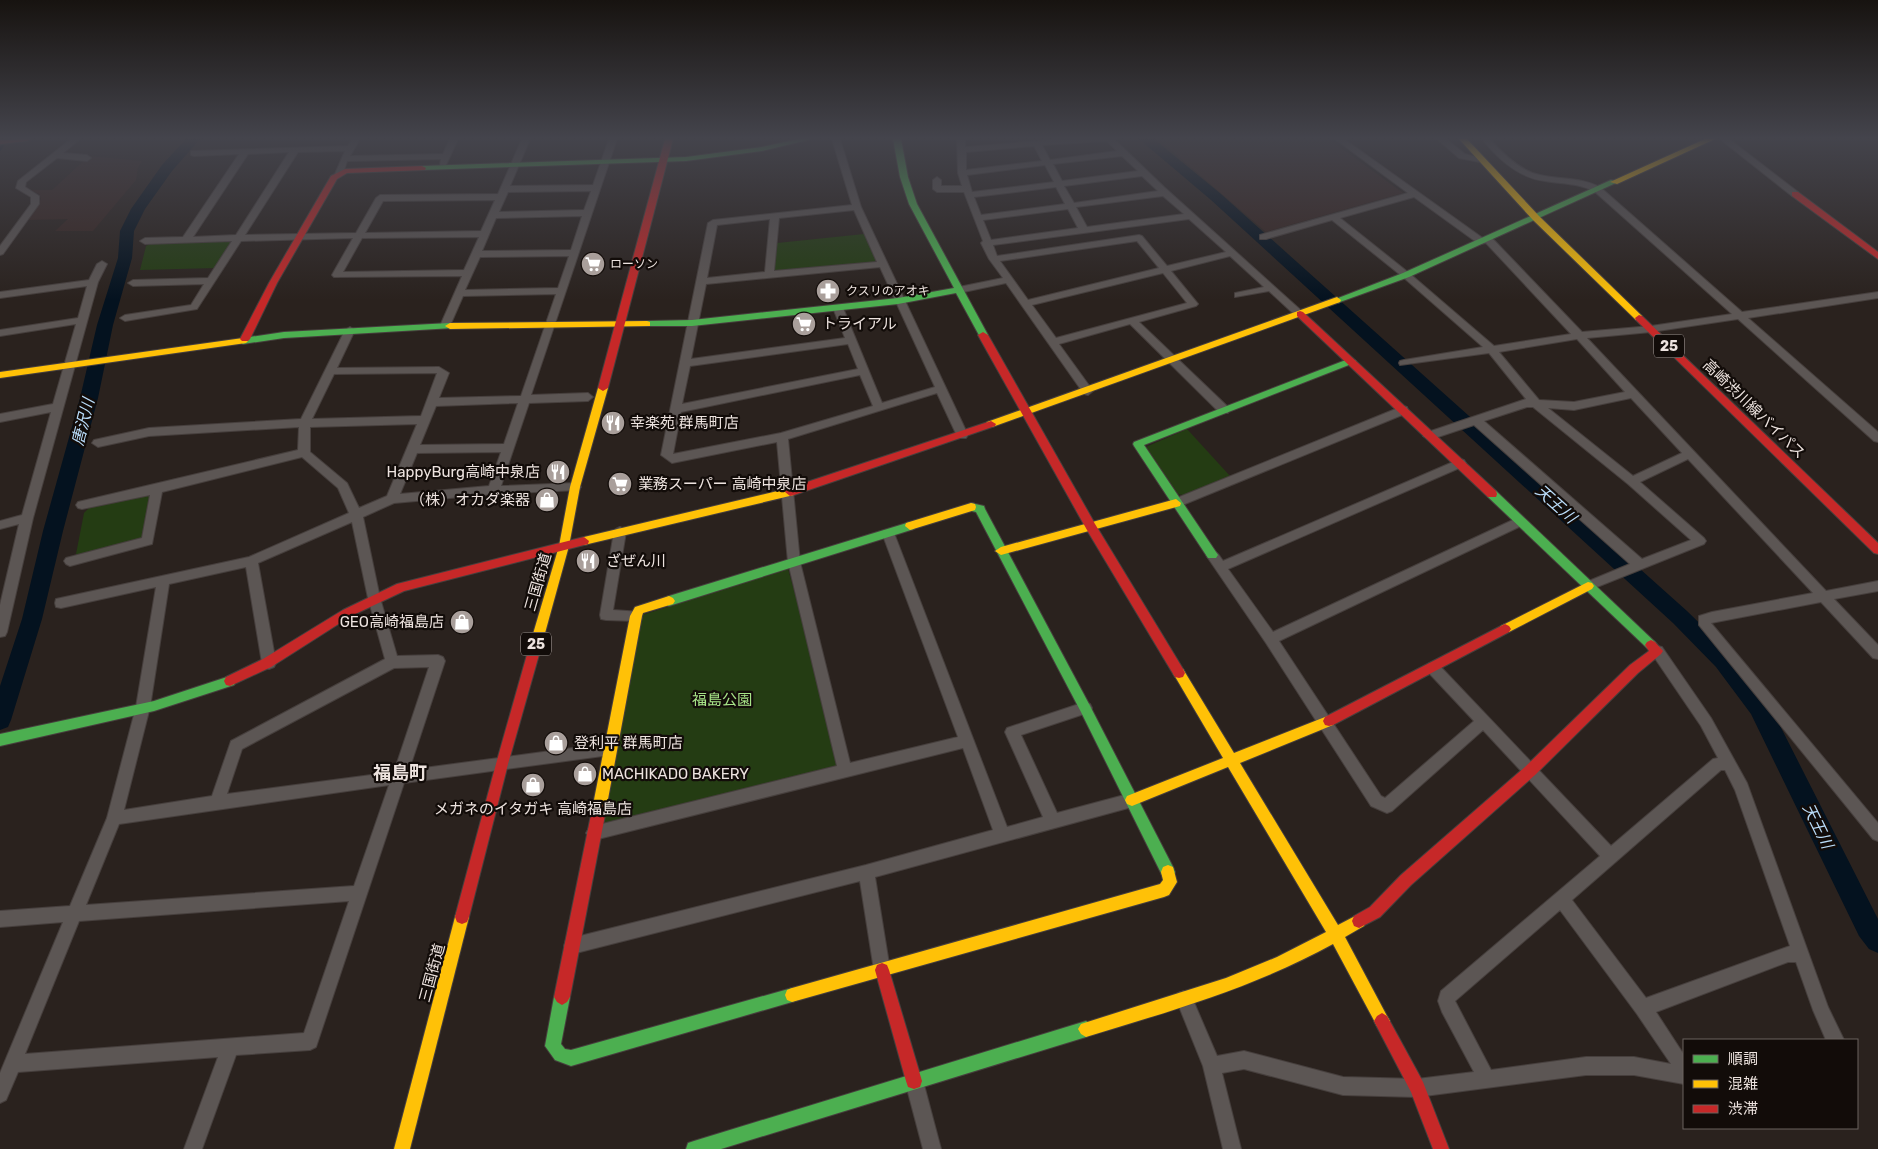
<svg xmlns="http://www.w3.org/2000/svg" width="1878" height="1149" viewBox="0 0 1878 1149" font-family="Rubik,'Noto Sans JP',sans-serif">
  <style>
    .education { fill: #372521 }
    .green { fill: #243c13 }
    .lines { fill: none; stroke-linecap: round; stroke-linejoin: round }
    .stream { stroke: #04121f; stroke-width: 2.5 }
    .river { fill: #04121f; fill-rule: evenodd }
    .street-casing { stroke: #463f3d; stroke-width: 2 }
    .fast-casing { stroke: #463f3d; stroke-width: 2 }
    .slow-casing { stroke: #463f3d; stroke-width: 2 }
    .jam-casing { stroke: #463f3d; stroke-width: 2 }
    .street { fill: #5c5654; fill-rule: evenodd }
    .fast { fill: #4caf50; fill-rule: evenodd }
    .slow { fill: #ffc107; fill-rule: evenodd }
    .jam { fill: #c62828; fill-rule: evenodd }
    .labels { text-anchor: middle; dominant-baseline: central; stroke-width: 4.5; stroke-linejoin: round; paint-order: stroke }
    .far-poi-label { font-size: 12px; fill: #ede3df; stroke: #120c09; text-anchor: start }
    .shield { fill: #120c09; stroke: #aba29f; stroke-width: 1 }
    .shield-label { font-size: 14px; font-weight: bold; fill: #ede3df }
    .poi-label { font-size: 15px; fill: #ede3df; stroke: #120c09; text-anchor: start }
    .street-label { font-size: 15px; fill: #ede3df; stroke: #120c09 }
    .park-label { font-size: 15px; fill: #a7e488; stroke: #120c09 }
    .water-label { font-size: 16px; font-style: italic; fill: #b9dcf9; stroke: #120c09 }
    .quarter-label { font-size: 18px; font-weight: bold; fill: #ede3df; stroke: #120c09 }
  </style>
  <rect width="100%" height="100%" fill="#2a221e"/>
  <g class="education">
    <polygon points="1158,139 1329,139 1403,193 1266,232"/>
    <polygon points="89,156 142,161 138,168 136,180 93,231 55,231 68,219 27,220 41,199 39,194 30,190 52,190"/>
  </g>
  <g class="green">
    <polygon points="864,234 876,260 873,263 778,272 774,269 777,243"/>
    <polygon points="231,241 233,243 217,268 140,270 146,246 150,244"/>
    <polygon points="1187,429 1230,476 1183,495 1178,494 1146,447"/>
    <polygon points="149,495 152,496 143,539 79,556 76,554 84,513 89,508"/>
    <polygon points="788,569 845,771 594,833 642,615"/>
  </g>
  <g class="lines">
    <polyline class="stream" points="0,150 4,143"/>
    <g class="river">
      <polygon points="186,139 200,139 172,171 145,209 134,231 132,258 113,325 98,398 63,531 42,619 11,720 8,727 0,730 0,686 22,619 43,531 80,398 97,325 118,258 120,231 131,209 162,165"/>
      <polygon points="1139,139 1154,139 1221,194 1687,611 1732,655 1767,700 1878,919 1878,953 1869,949 1859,936 1751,714 1716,667 1673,623 1211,200"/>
    </g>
    <g class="street-casing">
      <g id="street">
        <polygon points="71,139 80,139 63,153 87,155 91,158 87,161 57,158 26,182 25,187 39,196 39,204 3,254 0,255 0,246 31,204 31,197 16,188 18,181"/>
        <path d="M352,139H360L350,156L443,154L450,139H458L446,165H440L441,159L347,161L343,174L339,177L335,174L345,151L298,152L245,235L356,233L376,198L380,195L498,194L522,139H530L510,186L593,185L609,139H617L531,395L588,393L593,397L588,401L529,403L501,486L575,483L581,487L579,490L494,494L394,503L363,517L380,598L397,656L438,655L443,657L445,661L409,770L610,743L615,745L617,749L615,753L610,755L404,783L316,1047L310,1050L236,1055L202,1149H184L218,1057L18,1072L6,1100L0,1103V1073L63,922L0,927V911L70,906L107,818L136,707L156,587L61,608L56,607L55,603L56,599L249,557L349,513L338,488L302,457L162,492L152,544L70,566L66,564L64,561L66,558L142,538L150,495L82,509L78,508L76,505L78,502L298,450L299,427L149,436L98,447L92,443L94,440L149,428L301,419L345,330L350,327L355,330L337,368L439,367L449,373L439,398L521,396L556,294L463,296L449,328H441L440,326L462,276L334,277L332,275L353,238L241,241L197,309L125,321L120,318L125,315L191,305L204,284L133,286L128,283L133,280L208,278L232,241L145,244L140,241L145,238L183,237L239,154L194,156L191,155V151L348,146ZM289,152L236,235L193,237L248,154ZM591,191L584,210L499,212L508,192ZM495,200L481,231L365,233L383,201ZM582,216L571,250L482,251L496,218ZM479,237L464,270L343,272L362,238ZM569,256L558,288L465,290L480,257ZM437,373L421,416L312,419L334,374ZM518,403L504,444L420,445L436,406ZM417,424L387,496L359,508L347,483L310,452V427ZM501,452L489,486L400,494L417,453ZM352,522L368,598L385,659L231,741L212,796L124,810L150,707L169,584L246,567L262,663L264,667L269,669L274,667L276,663L258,563ZM429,667L394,772L227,794L242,749L394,668ZM389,785L354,886L86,905L119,824ZM349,901L304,1033L25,1054L79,921Z"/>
        <path d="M832,139H840L861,207L968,435L966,438H958L937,393L788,439L800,562L850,763L958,737L882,533L884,530H892L894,533L1007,827L1043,817L1005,732L1007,728L1085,702L1090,704L1092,708L1090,712L1021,735L1057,813L1132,793L1137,795L1139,800L1137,805L1132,807L875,877L890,970L888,976L882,978L876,976L874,970L860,881L572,954L566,952L564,946L566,940L572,938L866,865L993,830L963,748L594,840L589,838L586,833L589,828L594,826L837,766L788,562L777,442L672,463L661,455L708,223L713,220L852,205ZM854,210L877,262L774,271L779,218ZM770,219L765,272L707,278L717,225ZM880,267L935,387L882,403L843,308L838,305L833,308L845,338L691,359L706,284ZM848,344L858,369L682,404L690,366ZM860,375L873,406L781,433L673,454L681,412Z"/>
        <path d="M957,139H965V147L1063,139H1114L1164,187L1305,314L1304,316H1296L1269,291L1235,297V293L1264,287L1230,256L1171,271L1198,304L1196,306L1139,322L1228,407L1229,410L1228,413H1220L1130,324L1059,344L1093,391L1088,395L1084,394L1006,283L959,293L954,290L959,287L1003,278L989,259L981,243L983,241L964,192H937L933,189V180L937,177L941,180V186H962L958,173ZM1107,141L1117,151L1050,160L1042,145ZM1034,146L1042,161L966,170V152ZM1122,156L1138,171L1062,181L1053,164ZM1045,165L1054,182L972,192L967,175ZM1142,176L1158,191L1074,203L1064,186ZM1056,187L1065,204L981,215L974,197ZM1163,196L1184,214L1087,227L1076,207ZM1068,209L1078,228L991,240L983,220ZM1189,219L1226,252L1167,266L1142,236L1139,235L997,256L993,245ZM1137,241L1159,268L1028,300L1000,261ZM1163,273L1187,303L1056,338L1032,305Z"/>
        <path d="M1335,139H1344L1484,239L1488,236L1491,237L1582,332L1651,326L1732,314L1594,191C1577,183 1563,184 1545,181C1519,178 1498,159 1482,139H1490C1503,154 1520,171 1540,175C1562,180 1579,177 1600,187L1742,312L1878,292V298L1748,318L1878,432V442L1874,441L1738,319L1651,332L1587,338L1826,591L1878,581V591L1834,599L1878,645V659L1873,658L1821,602L1711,623L1878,823V841L1873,839L1699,625V616L1712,612L1813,593L1688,459L1640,482L1704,538L1706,541L1704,544L1592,589H1584L1582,586L1584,583L1630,564L1474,425L1429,440L1423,436L1425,433L1526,399L1489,353L1400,365L1399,363L1400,361L1404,360L1483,347L1403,277L1332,220L1266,239H1260V235L1408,193ZM1414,197L1479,244L1486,243L1571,334L1494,346L1409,273L1340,218ZM1577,339L1625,392L1574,402L1539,400L1499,352ZM1631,398L1682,453L1633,476L1548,408L1574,410ZM1527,407H1533L1628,484L1691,540L1642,559L1484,421Z"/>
        <polygon points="1437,139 1446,139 1465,154 1484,159 1480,162 1459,158"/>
        <polygon points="1720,139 1729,139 1798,192 1798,196 1792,196"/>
        <polygon points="102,261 107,264 98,282 33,518 7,632 5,636 0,637 0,605 19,524 0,529 0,521 22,515 51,412 0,422 0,414 53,404 76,324 0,336 0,330 78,318 87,286 0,298 0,292 89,280 97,264"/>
        <polygon points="1403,406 1407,407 1408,410 1407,413 1180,506 1176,507 1170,503 1172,500"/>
        <path d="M1460,459L1464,460L1466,463L1464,466L1228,569L1273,632L1515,519H1523L1525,522L1523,525L1279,641L1381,796L1385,798L1474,721L1428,672L1426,668L1428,664L1433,662L1438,664L1611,846L1713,759L1718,758L1701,726L1650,651L1652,647L1657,646L1662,647L1711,718L1747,783L1828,1007L1844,1040H1826L1813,1010L1796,962H1788L1656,1012L1684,1055V1084L1634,1075H1586L1417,1097L1343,1095L1244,1069L1222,1073L1241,1149H1223L1203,1066L1176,999L1178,993L1184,991L1190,993L1217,1056L1244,1051L1343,1077L1417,1079L1474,1072L1442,1012L1438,1001L1441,991L1600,856L1483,730L1392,811L1387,813L1371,806L1266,643L1206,555L1208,552C1216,549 1218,554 1223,561ZM1721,770H1725L1735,790L1790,946L1646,998L1572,900ZM1560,910L1637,1014L1671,1064L1634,1057H1586L1491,1070L1455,1001Z"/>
        <polygon points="620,527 624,529 626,532 613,610 641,612 642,616 641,620 636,621 606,620 601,619 600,615 614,532 616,529"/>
        <polygon points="914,1072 920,1075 923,1081 941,1149 923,1149 905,1081 908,1075"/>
      </g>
    </g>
    <g class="fast-casing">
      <g id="fast">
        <polygon points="798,139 812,139 762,151 686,161 422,170 418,168 422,166 686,157 762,147"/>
        <polygon points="893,139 901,139 908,177 917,204 988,335 986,337 980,337 956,293 898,304 692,326 644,326 644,322 647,321 692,320 898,298 954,288 909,204 900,177"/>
        <polygon points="1611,180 1618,182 1409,277 1340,302 1337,303 1333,300 1403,273"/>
        <polygon points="450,323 453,324 453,328 284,338 243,344 238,341 243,338 284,332"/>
        <polygon points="1351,358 1356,361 1354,363 1144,445 1218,555 1216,558 1208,558 1134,446 1133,444 1134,442"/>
        <polygon points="1492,490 1496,491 1655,642 1657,645 1655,648 1651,650 1647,648 1488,497 1487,494"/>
        <polygon points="971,503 984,506 985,509 1089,704 1173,867 1175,872 1173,877 1168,879 1163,877 1081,712 976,512 967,510 966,507"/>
        <polygon points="910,522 914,523 915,526 914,529 669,606 665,604 663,601 665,598 669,596"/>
        <polygon points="230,676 234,677 236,681 234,685 154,711 0,746 0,734 154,701"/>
        <polygon points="792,988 797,990 799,995 797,1000 792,1002 571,1066 555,1060 545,1046 554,997 557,992 562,989 567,992 570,997 561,1044 565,1049 571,1050"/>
        <polygon points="1086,1021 1091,1024 1094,1029 1091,1034 1086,1037 721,1149 686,1149 688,1143 694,1141"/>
      </g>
    </g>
    <g class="slow-casing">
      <g id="slow">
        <polygon points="1459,139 1467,139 1539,216 1642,316 1642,320 1636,320 1533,220"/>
        <polygon points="1705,139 1715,139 1617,184 1610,182"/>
        <polygon points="1337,297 1341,300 1340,302 995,426 991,427 986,424 987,422"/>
        <polygon points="647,321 650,322 650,326 450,329 445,326 450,323"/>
        <polygon points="243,338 248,341 246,343 0,378 0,372"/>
        <polygon points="603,385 608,388 580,487 569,546 542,644 540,647 536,649 532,647 530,644 559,546 570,487 598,388"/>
        <polygon points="790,488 794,489 795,492 794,495 584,545 579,541 584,537"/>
        <polygon points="1176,499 1181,503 1180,506 1001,555 995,551 1001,547"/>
        <polygon points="971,503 975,504 976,507 975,510 910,530 905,526 906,523"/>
        <polygon points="1588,582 1592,583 1594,586 1592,589 1509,632 1501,632 1499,629 1501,626"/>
        <polygon points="669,596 673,598 675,601 673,604 643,613 642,616 606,810 604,814 599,816 594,814 592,810 630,616 635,607"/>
        <path d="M1179,668L1183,669L1234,753L1325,717L1329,716L1333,717L1335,721L1333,725L1240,763L1338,925L1359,914L1364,916L1366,921L1364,926L1345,937L1387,1016L1390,1021L1387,1026L1382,1029L1377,1026L1333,944C1255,987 1171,1011 1086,1037L1081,1034L1078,1029L1081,1024L1226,978L1277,957L1326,932L1228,767L1132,806L1127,804L1125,800L1127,796L1223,758L1173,673L1175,669Z"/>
        <polygon points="1168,865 1173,867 1177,882 1169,895 1164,897 792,1002 787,1000 785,995 787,990 792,988 1160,884 1163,880 1161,872 1163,867"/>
        <polygon points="462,910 467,912 469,917 410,1149 394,1149 455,917 457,912"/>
      </g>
    </g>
    <g class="jam-casing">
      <g id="jam">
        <polygon points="31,139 27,141 0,144 0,140"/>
        <polygon points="665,139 673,139 608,388 603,391 598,388"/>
        <polygon points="422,166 426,168 425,170 347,173 337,179 277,283 250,339 248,341 242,341 240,339 269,283 331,176 345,169"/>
        <polygon points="1792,192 1798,192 1878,252 1878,259 1792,196"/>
        <polygon points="1300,311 1303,312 1496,491 1497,494 1496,497 1488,497 1297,316 1297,312"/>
        <polygon points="1639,315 1642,316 1878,543 1878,554 1874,553 1636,320 1635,318"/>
        <polygon points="983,332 988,335 1095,524 1183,669 1185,673 1183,677 1179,678 1175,677 1087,530 978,335"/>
        <polygon points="991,421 996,424 995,426 794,495 790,496 785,492 786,489"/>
        <polygon points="584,537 589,541 588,544 404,591 351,616 271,667 230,686 226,685 224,681 226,677 263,659 343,610 397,584"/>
        <polygon points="1505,624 1509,626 1511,629 1509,632 1333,725 1329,726 1325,725 1323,721 1325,717"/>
        <polygon points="536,639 540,641 542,644 508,764 469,917 467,922 462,924 457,922 455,917 496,764 530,644 532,641"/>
        <polygon points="1651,640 1655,642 1663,651 1661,654 1638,673 1535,775 1411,885 1380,917 1359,928 1354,926 1352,921 1354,916 1370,907 1401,875 1525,767 1630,665 1649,651 1645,645 1647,642"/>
        <polygon points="599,804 604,806 606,810 570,997 567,1002 562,1005 557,1002 554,997 592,810 594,806"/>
        <polygon points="882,963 887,965 889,970 922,1081 920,1087 914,1089 908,1087 906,1081 875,970 877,965"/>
        <polygon points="1382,1013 1387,1016 1423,1082 1449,1149 1433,1149 1411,1092 1374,1021 1377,1016"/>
      </g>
    </g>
    <use href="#street" class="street"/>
    <use href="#fast" class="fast"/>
    <use href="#slow" class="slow"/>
    <use href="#jam" class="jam"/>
  </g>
  <linearGradient id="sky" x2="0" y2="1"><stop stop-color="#171310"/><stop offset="0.46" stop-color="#44444c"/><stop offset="1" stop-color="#44444c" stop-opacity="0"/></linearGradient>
  <rect width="1878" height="300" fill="url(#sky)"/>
  <defs>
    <g id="supermarket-disc" transform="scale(1.25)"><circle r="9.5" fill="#a99f9b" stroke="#120c09"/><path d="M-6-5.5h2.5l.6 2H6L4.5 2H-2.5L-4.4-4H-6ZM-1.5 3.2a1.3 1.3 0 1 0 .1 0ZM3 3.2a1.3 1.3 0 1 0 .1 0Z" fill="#fff"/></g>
    <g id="pharmacy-disc" transform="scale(1.25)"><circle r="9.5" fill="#a99f9b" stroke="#120c09"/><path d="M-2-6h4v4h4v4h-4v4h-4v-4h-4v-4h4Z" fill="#fff"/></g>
    <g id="restaurant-disc" transform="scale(1.25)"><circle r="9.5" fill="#a99f9b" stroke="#120c09"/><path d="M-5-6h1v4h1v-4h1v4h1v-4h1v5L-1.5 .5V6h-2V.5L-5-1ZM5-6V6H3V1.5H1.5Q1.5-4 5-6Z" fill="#fff"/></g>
    <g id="shop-disc" transform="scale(1.25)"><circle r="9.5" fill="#a99f9b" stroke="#120c09"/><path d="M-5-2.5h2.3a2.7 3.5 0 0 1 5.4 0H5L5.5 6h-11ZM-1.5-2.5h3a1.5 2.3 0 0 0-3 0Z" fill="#fff"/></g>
  </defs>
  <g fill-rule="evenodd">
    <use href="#supermarket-disc" x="593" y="264"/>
    <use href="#pharmacy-disc" x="828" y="291"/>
    <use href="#supermarket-disc" x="804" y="324"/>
    <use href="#restaurant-disc" x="613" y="423"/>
    <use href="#restaurant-disc" x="558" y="472"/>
    <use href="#supermarket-disc" x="620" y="484"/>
    <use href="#shop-disc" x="547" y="500"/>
    <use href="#restaurant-disc" x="588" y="561"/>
    <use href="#shop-disc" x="462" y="622"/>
    <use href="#shop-disc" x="556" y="743"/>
    <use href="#shop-disc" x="585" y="774"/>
    <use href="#shop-disc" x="533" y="785"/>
  </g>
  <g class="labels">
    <g class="far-poi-label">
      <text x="610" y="264">ローソン</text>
      <text x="846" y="291">クスリのアオキ</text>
    </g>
    <g class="shield">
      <rect x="1654" y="334.5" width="30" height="23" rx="4"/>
      <rect x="521" y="632.5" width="30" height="23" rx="4"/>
    </g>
    <g class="shield-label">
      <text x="1669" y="346">25</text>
      <text x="536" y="644">25</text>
    </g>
    <g class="poi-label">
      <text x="822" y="324">トライアル</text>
      <text x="630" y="423">幸楽苑 群馬町店</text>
      <text x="540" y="472" text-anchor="end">HappyBurg高崎中泉店</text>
      <text x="638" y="484">業務スーパー 高崎中泉店</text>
      <text x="530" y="500" text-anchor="end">（株）オカダ楽器</text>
      <text x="606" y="561">ざぜん川</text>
      <text x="444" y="622" text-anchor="end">GEO高崎福島店</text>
      <text x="574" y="743">登利平 群馬町店</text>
      <text x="602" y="774">MACHIKADO BAKERY</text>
      <text x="533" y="809" text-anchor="middle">メガネのイタガキ 高崎福島店</text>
    </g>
    <g class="street-label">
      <text transform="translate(1754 409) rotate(44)">高崎渋川線バイパス</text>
      <text transform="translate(538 582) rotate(-74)">三国街道</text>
      <text transform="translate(432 973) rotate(-75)">三国街道</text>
    </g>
    <g class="park-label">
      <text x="722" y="700">福島公園</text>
    </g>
    <g class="water-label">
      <text transform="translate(83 422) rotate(-76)">唐沢川</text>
      <text transform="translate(1556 504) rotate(42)">天王川</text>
      <text transform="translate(1818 826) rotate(64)">天王川</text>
    </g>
    <g class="quarter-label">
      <text x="400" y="773">福島町</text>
    </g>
  </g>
  <rect x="1683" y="1039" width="175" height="90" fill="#120c09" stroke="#6a625f"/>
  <rect x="1693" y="1055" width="25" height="8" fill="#4caf50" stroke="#6a625f"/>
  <text x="1728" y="1064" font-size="15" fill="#ede3df">順調</text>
  <rect x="1693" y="1080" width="25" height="8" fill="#ffc107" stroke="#6a625f"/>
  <text x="1728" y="1089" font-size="15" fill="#ede3df">混雑</text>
  <rect x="1693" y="1105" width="25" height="8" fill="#c62828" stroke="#6a625f"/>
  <text x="1728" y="1114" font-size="15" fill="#ede3df">渋滞</text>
</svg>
